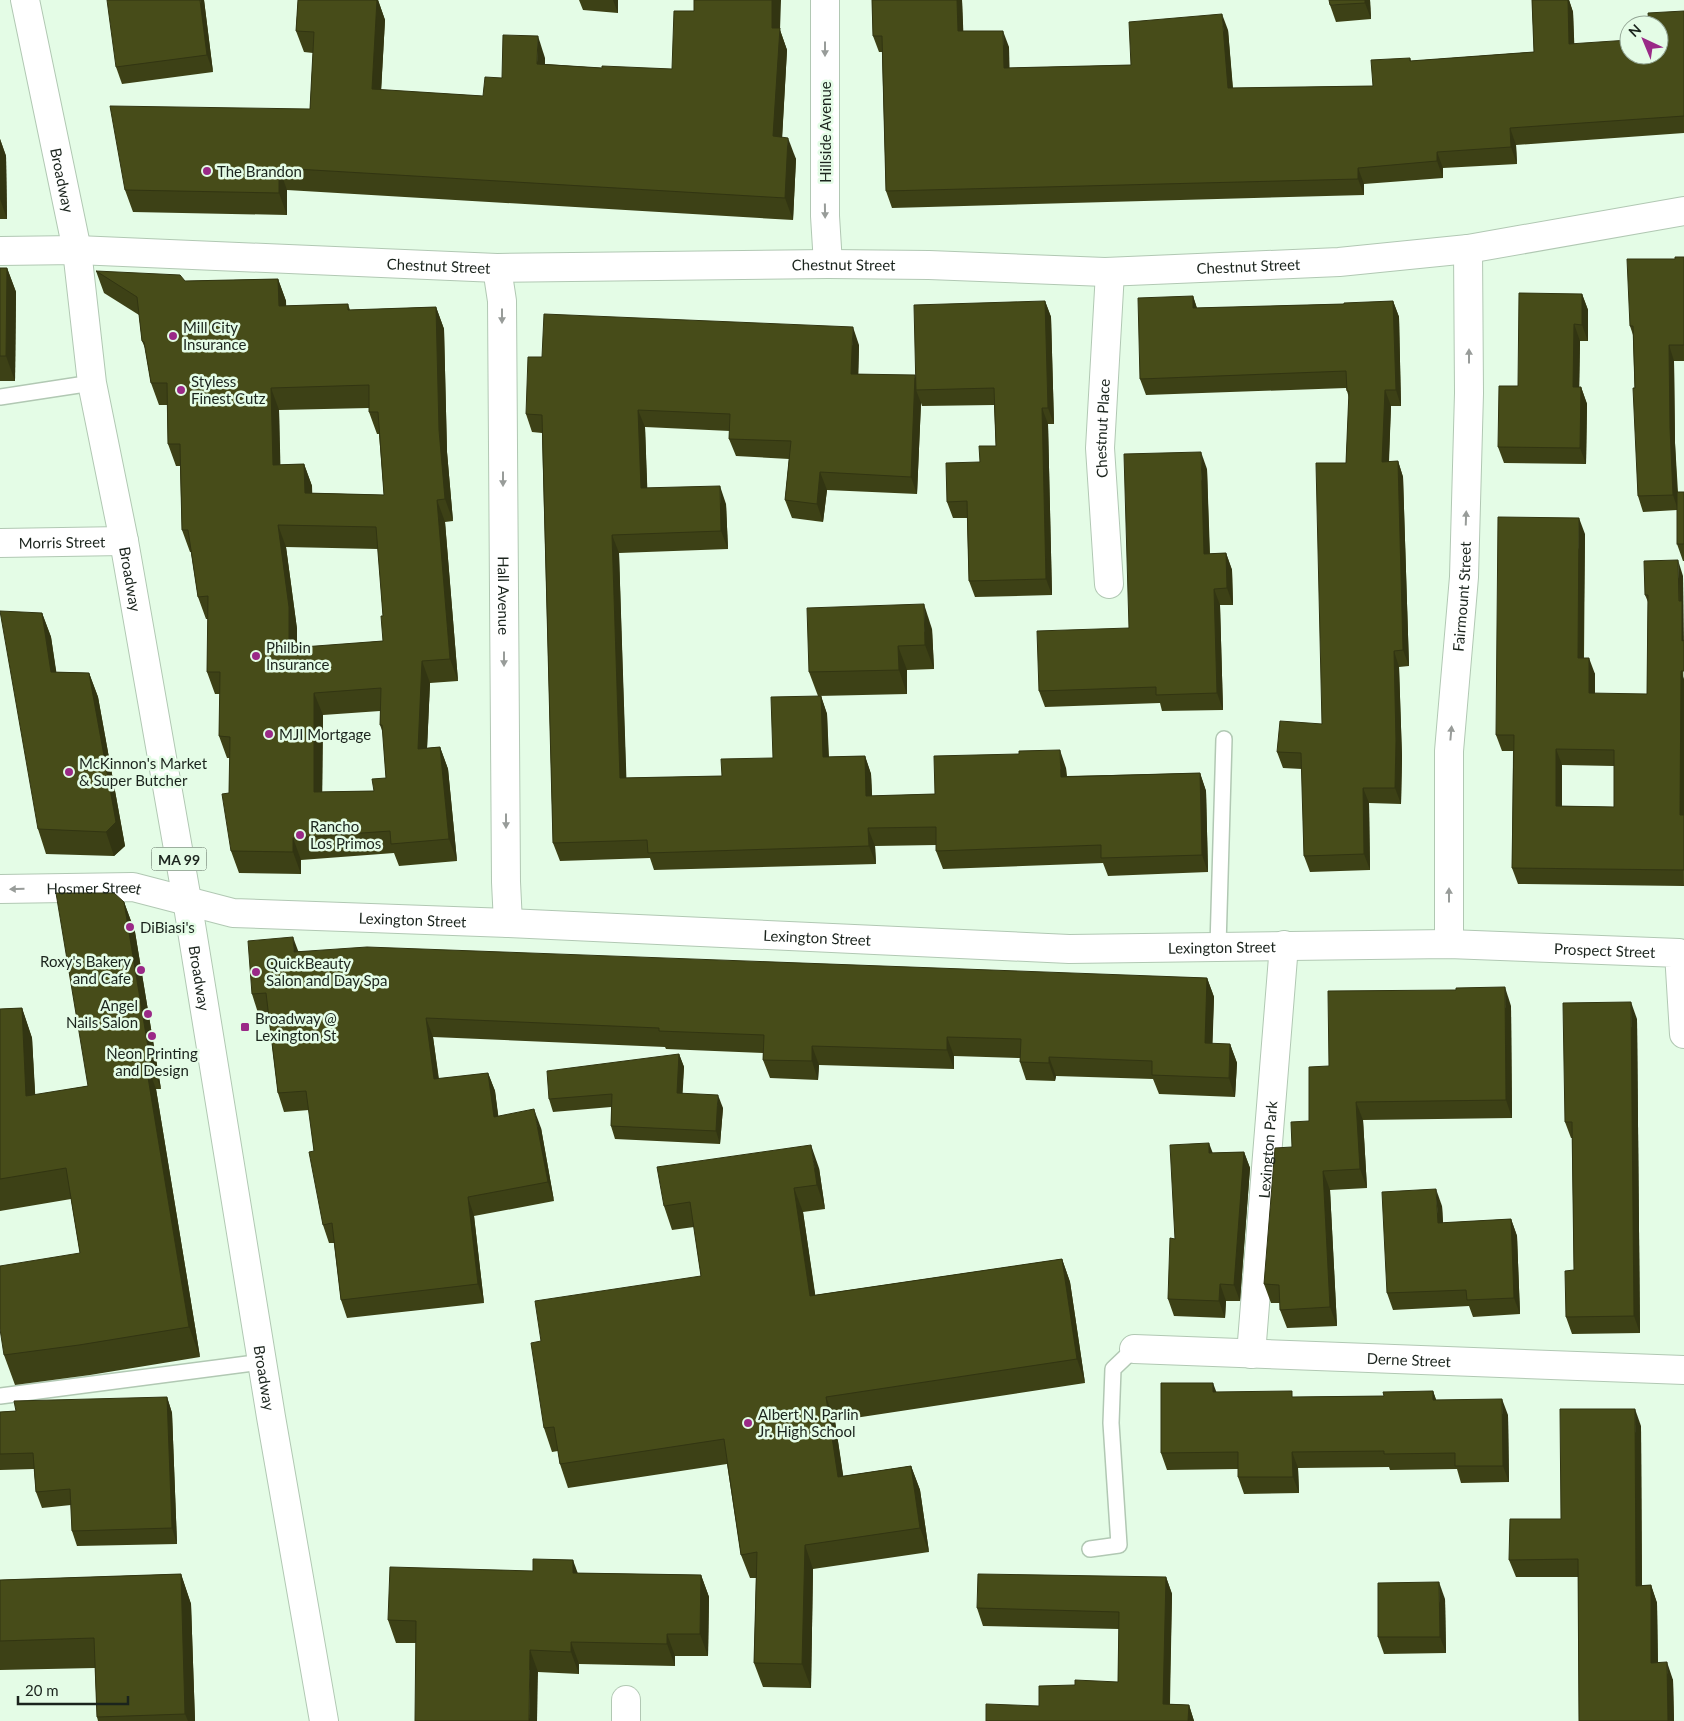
<svg xmlns="http://www.w3.org/2000/svg" width="1684" height="1721" viewBox="0 0 1684 1721" font-family="Lato,sans-serif">
  <style>
    .lines { fill: none; stroke-linecap: round; stroke-linejoin: round }
    .service-casing { stroke: #b1c8b3; stroke-width: 18 }
    .minor-casing { stroke: #b1c8b3; stroke-width: 30 }
    .primary-casing { stroke: #b1c8b3; stroke-width: 30 }
    .service { stroke: #fff; stroke-width: 15 }
    .minor { stroke: #fff; stroke-width: 28 }
    .primary { stroke: #fff; stroke-width: 28 }
    .wall { fill: #3d4116; fill-rule: evenodd }
    .shaded-wall { fill: #323512 }
    .building { fill: #474c19; stroke: #323512; fill-rule: evenodd }
    .oneway { fill: #989c99 }
    .poi-dot { fill: #9a2987; stroke: #e4fce6; stroke-width: 2 }
    .labels { text-anchor: middle; dominant-baseline: central; stroke-width: 5; stroke-linejoin: round; paint-order: stroke }
    .shield { fill: #e4fce6; stroke: #576559; stroke-width: 1 }
    .shield-label { font-size: 14px; font-weight: bold; fill: #1b241d }
    .street-label { font-size: 15px; fill: #1b241d; stroke: #e4fce6 }
    .poi-label { font-size: 15px; fill: #1b241d; stroke: #e4fce6; text-anchor: start }
  </style>
  <rect width="100%" height="100%" fill="#e4fce6"/>
  <g class="lines">
    <g class="service-casing">
      <g id="service">
        <polyline points="0,397 92,383"/>
        <polyline points="1218,946 1224,739"/>
        <polyline points="0,1396 262,1362"/>
        <polyline points="1090,1549 1119,1545 1111,1423 1113,1369 1134,1349"/>
      </g>
    </g>
    <g class="minor-casing">
      <g id="minor">
        <polyline points="825,0 825,216 828,264"/>
        <path id="s1" d="M0,251L77,250L497,268L828,264L929,265L1105,272L1339,262L1468,249L1684,211"/>
        <path id="s2" d="M497,268L502,301L506,882L508,923"/>
        <path id="s3" d="M0,543L124,541"/>
        <path id="s4" d="M1109,584L1100,448L1110,272"/>
        <path id="s5" d="M0,889L133,887L233,913L508,923L1069,949L1449,944L1679,953L1684,1034"/>
        <path id="s6" d="M1449,944V751L1464,577L1469,393L1468,249"/>
        <path id="s7" d="M1134,1349L1684,1370"/>
        <path id="s8" d="M1251,1354L1284,945"/>
        <polyline points="626,1700 626,1721"/>
      </g>
    </g>
    <g class="primary-casing">
      <g id="primary">
        <path id="s9" d="M25,0L77,250L92,383L124,541L187,900L271,1417L324,1721"/>
      </g>
    </g>
    <use href="#service" class="service"/>
    <use href="#minor" class="minor"/>
    <use href="#primary" class="primary"/>
  </g>
  <g class="wall">
    <polygon points="204,0 213,72 122,84 116,67"/>
    <polygon points="298,0 378,0 385,20 381,90 483,96 502,78 545,58 545,64 602,68 672,69 694,11 780,30 787,50 782,137 796,159 793,220 287,190 287,215 133,212 125,190 310,109 313,53 304,52 296,31"/>
    <polygon points="579,0 618,0 618,13 583,10"/>
    <polygon points="872,0 962,0 963,31 1009,47 1009,68 1131,65 1228,30 1233,88 1373,86 1410,58 1411,61 1534,52 1532,0 1569,0 1573,12 1574,44 1629,55 1684,11 1684,133 1516,145 1517,164 1443,168 1443,178 1364,184 1364,195 892,208 886,191 882,52 879,52 873,36"/>
    <polygon points="1370,0 1371,19 1336,22 1330,5"/>
    <polygon points="0,139 6,156 7,219 0,219"/>
    <polygon points="1684,257 1684,361 1674,361 1675,443 1678,492 1684,492 1684,561 1683,561 1677,544 1677,510 1643,512 1638,496 1633,335 1630,326 1675,259"/>
    <polygon points="0,268 7,268 16,292 15,381 0,381"/>
    <path d="M96,271L185,281L278,279L286,301V306L348,304L350,310L436,307L444,329L447,452L453,521L445,522L458,681L430,683L427,748L440,747L448,769L457,861L399,866L394,853L301,860V874L239,873L231,851L229,793L230,758H227L219,736L220,694H215L207,672L208,619H206L198,597L191,552H190L182,530L180,466H176L168,444L167,405H159L151,383L145,348L142,341L139,315L104,293ZM369,408V412L377,434H379L384,495L312,493V486L304,464L280,465L279,410ZM286,547L378,549L383,616V641L297,648V629ZM380,711V725L383,733L386,778L374,791L322,792L323,715Z"/>
    <polygon points="1582,294 1588,310 1588,341 1580,341 1579,387 1581,387 1587,404 1586,464 1504,463 1498,447 1518,386"/>
    <polygon points="1193,296 1197,308 1344,304 1393,301 1399,317 1401,406 1391,406 1389,462 1398,461 1403,477 1409,666 1399,667 1402,757 1401,804 1369,803 1370,870 1310,872 1304,856 1302,769 1283,768 1277,752 1322,724 1346,463 1349,398 1347,391 1346,388 1146,395 1140,379"/>
    <polygon points="1045,301 1051,317 1054,424 1048,424 1052,595 975,597 969,581 967,518 953,518 947,502 980,462 996,446 994,405 922,406 921,403 917,494 827,490 823,522 792,518 785,500 789,459 736,456 729,439 730,431 645,427 647,488 726,504 728,549 619,553 626,778 722,776 773,758 821,696 827,714 829,757 865,756 871,774 872,796 935,794 1066,768 1067,776 1200,773 1206,791 1208,872 1108,876 1103,863 943,869 936,851 936,845 875,846 876,864 654,870 650,858 560,861 553,843 542,433 532,432 526,414 542,357 859,345 858,374 916,378"/>
    <polygon points="1207,469 1210,554 1226,553 1232,570 1233,605 1220,605 1223,710 1162,711 1160,703 1045,707 1039,691 1129,628"/>
    <path d="M1585,534L1584,658L1595,674V694H1647L1648,602L1645,595L1683,576L1684,886L1518,884L1512,868L1513,751H1502L1496,735ZM1562,765L1614,766V807L1562,806Z"/>
    <polygon points="42,613 51,637 56,672 89,673 98,697 125,846 114,856 46,854 38,829"/>
    <polygon points="932,629 934,669 907,670 907,694 818,696 809,672"/>
    <polygon points="124,902 135,932 161,1089 156,1089 200,1357 90,1375 15,1385 4,1355 80,1253 71,1199 0,1211 0,1009 22,1008 32,1038 35,1095 88,1086"/>
    <polygon points="298,951 1207,978 1214,997 1212,1044 1230,1044 1237,1063 1235,1097 1159,1094 1153,1079 1056,1076 1055,1081 1026,1080 1020,1062 1020,1058 954,1056 954,1069 819,1065 818,1080 770,1078 763,1060 763,1053 666,1049 665,1047 433,1037 439,1079 488,1073 495,1091 498,1116 541,1128 554,1201 474,1216 484,1303 347,1318 341,1300 334,1243 329,1243 323,1225 309,1110 284,1112 278,1093 268,1012 258,1013 252,994"/>
    <polygon points="1511,1006 1512,1118 1363,1120 1367,1188 1330,1190 1337,1326 1287,1328 1280,1310 1280,1303 1271,1303 1264,1284 1292,1147 1309,1121 1329,1066"/>
    <polygon points="1637,1019 1640,1333 1572,1334 1566,1317 1574,1270 1572,1138 1571,1138 1565,1122"/>
    <polygon points="679,1054 684,1067 682,1093 723,1108 720,1144 615,1139 611,1126 611,1107 553,1112 549,1099"/>
    <polygon points="1244,1152 1250,1168 1240,1301 1226,1301 1225,1318 1174,1316 1168,1299 1175,1239 1212,1153"/>
    <polygon points="819,1168 825,1209 803,1212 815,1295 1062,1259 1070,1282 1085,1383 835,1421 843,1476 911,1466 920,1490 929,1552 813,1569 811,1688 763,1687 754,1663 756,1578 750,1578 741,1555 727,1464 568,1488 560,1464 558,1451 552,1452 544,1428 541,1341 701,1276 694,1227 672,1230 664,1206"/>
    <polygon points="1442,1206 1443,1223 1511,1219 1517,1236 1520,1314 1473,1317 1469,1306 1393,1310 1387,1293"/>
    <polygon points="1433,1391 1436,1400 1508,1415 1509,1482 1461,1483 1457,1469 1390,1470 1389,1467 1298,1468 1299,1493 1244,1494 1238,1477 1238,1469 1167,1470 1161,1453 1216,1392 1294,1397 1384,1396"/>
    <polygon points="167,1397 172,1413 177,1544 77,1546 72,1531 71,1505 42,1508 36,1492 34,1469 0,1470 0,1412 16,1411"/>
    <polygon points="1641,1426 1642,1585 1651,1585 1657,1603 1658,1663 1673,1680 1674,1721 1579,1721 1578,1577 1516,1577 1509,1560 1561,1519"/>
    <polygon points="578,1573 701,1575 709,1597 708,1656 675,1656 675,1666 579,1664 579,1674 538,1672 416,1643 396,1643 388,1620"/>
    <polygon points="181,1574 191,1604 195,1721 98,1721 97,1717 95,1668 0,1670 0,1580"/>
    <polygon points="1166,1577 1172,1594 1170,1704 1189,1705 1194,1721 986,1721 1039,1706 1075,1685 1118,1682 1119,1629 983,1626 977,1608"/>
    <polygon points="1445,1599 1446,1653 1384,1654 1378,1637"/>
  </g>
  <g class="shaded-wall">
    <polygon points="200,0 204,0 213,72 207,55"/>
    <polygon points="377,0 378,0 385,20 380,111 372,89"/>
    <polygon points="613,0 618,0 618,13"/>
    <polygon points="772,0 781,0 780,30 787,50 781,158 773,136 772,28"/>
    <polygon points="957,0 962,0 964,47 958,31"/>
    <polygon points="1365,0 1370,0 1371,19 1365,3"/>
    <polygon points="1568,0 1569,0 1573,12 1575,61 1569,44"/>
    <polygon points="1222,14 1228,30 1234,105 1228,88"/>
    <polygon points="1003,31 1009,47 1010,85 1004,68"/>
    <polygon points="538,36 545,58 545,85 537,64"/>
    <polygon points="1510,128 1516,145 1517,164 1511,147"/>
    <polygon points="788,138 796,159 793,220 785,198"/>
    <polygon points="0,139 6,156 7,219 0,199"/>
    <polygon points="1437,152 1443,168 1443,178 1437,161"/>
    <polygon points="279,168 287,190 287,215 279,193"/>
    <polygon points="1358,168 1364,184 1364,195 1358,179"/>
    <polygon points="7,268 16,292 15,381 6,356"/>
    <polygon points="278,279 286,301 287,328 279,306"/>
    <polygon points="1582,294 1588,310 1588,341 1582,325"/>
    <polygon points="1193,296 1198,312 1193,308"/>
    <polygon points="1045,301 1051,317 1054,424 1048,408"/>
    <polygon points="1393,301 1399,317 1401,406 1396,390"/>
    <polygon points="436,307 444,329 447,452 453,521 445,499 439,430"/>
    <polygon points="1574,324 1580,341 1579,403 1573,387"/>
    <polygon points="853,327 859,345 858,392 851,374"/>
    <polygon points="1669,345 1674,361 1675,443 1678,510 1673,495 1670,428"/>
    <polygon points="915,375 921,390 916,390 921,403 917,494 911,477"/>
    <polygon points="1581,387 1587,404 1586,464 1580,448"/>
    <polygon points="271,388 279,410 281,487 273,465"/>
    <polygon points="1385,390 1391,406 1388,478 1382,462"/>
    <polygon points="1042,408 1048,424 1052,595 1046,579"/>
    <polygon points="638,410 645,427 648,506 641,488"/>
    <polygon points="1201,452 1207,469 1210,570 1204,554"/>
    <polygon points="1398,461 1403,477 1409,666 1403,650"/>
    <polygon points="304,464 312,486 313,515 305,493"/>
    <polygon points="820,472 827,490 823,522 817,504"/>
    <polygon points="720,486 726,504 728,549 721,531"/>
    <polygon points="437,500 445,522 458,681 450,659"/>
    <polygon points="1579,518 1585,534 1583,674 1578,658"/>
    <polygon points="278,525 286,547 297,629 297,670 289,648"/>
    <polygon points="612,535 619,553 627,796 620,778"/>
    <polygon points="1226,553 1232,570 1233,605 1227,588"/>
    <polygon points="1678,560 1683,576 1684,647 1682,641"/>
    <polygon points="1214,589 1220,605 1223,710 1217,693"/>
    <polygon points="924,604 932,629 934,669 925,645"/>
    <polygon points="42,613 51,637 60,696 51,672"/>
    <polygon points="898,646 907,670 907,694 899,670"/>
    <polygon points="1394,651 1399,667 1402,757 1401,804 1395,788"/>
    <polygon points="1589,658 1595,674 1595,710 1589,693"/>
    <polygon points="422,661 430,683 426,771 418,749"/>
    <polygon points="1681,671 1684,679 1684,826 1680,815"/>
    <polygon points="89,673 98,697 125,846 114,856 106,832"/>
    <polygon points="314,693 323,715 322,814 314,792"/>
    <polygon points="821,696 827,714 829,775 823,757"/>
    <polygon points="440,747 448,769 457,861 449,839"/>
    <polygon points="1556,749 1562,765 1562,822 1556,806"/>
    <polygon points="1060,750 1066,768 1067,794 1061,777"/>
    <polygon points="865,756 871,774 873,814 866,796"/>
    <polygon points="1200,773 1206,791 1208,872 1202,855"/>
    <polygon points="1363,788 1369,803 1370,870 1364,854"/>
    <polygon points="868,828 875,846 876,864 869,846"/>
    <polygon points="293,838 301,860 301,874 293,852"/>
    <polygon points="124,902 135,932 161,1089 150,1059"/>
    <polygon points="293,937 300,956 294,952"/>
    <polygon points="1207,978 1214,997 1212,1062 1205,1043"/>
    <polygon points="1505,987 1511,1006 1512,1118 1506,1100"/>
    <polygon points="1631,1002 1637,1019 1640,1333 1634,1316"/>
    <polygon points="22,1008 32,1038 37,1126 26,1096"/>
    <polygon points="426,1018 433,1037 441,1098 434,1079"/>
    <polygon points="947,1037 954,1056 954,1069 947,1050"/>
    <polygon points="1230,1044 1237,1063 1235,1097 1229,1078"/>
    <polygon points="812,1046 819,1065 818,1080 812,1061"/>
    <polygon points="679,1054 684,1067 682,1105 677,1093"/>
    <polygon points="1049,1057 1056,1076 1055,1081 1049,1063"/>
    <polygon points="145,1059 156,1089 200,1357 189,1327"/>
    <polygon points="488,1073 495,1091 501,1136 494,1117"/>
    <polygon points="718,1095 723,1108 720,1144 716,1131"/>
    <polygon points="1356,1102 1363,1120 1367,1188 1360,1169"/>
    <polygon points="534,1109 541,1128 554,1201 548,1182"/>
    <polygon points="1209,1143 1215,1159 1209,1153"/>
    <polygon points="811,1145 819,1168 825,1209 817,1185"/>
    <polygon points="1244,1152 1250,1168 1240,1301 1234,1285"/>
    <polygon points="1323,1171 1330,1190 1337,1326 1330,1307"/>
    <polygon points="794,1188 803,1212 819,1320 810,1296"/>
    <polygon points="1436,1189 1442,1206 1444,1240 1438,1223"/>
    <polygon points="468,1197 474,1216 484,1303 478,1284"/>
    <polygon points="1511,1219 1517,1236 1520,1314 1514,1298"/>
    <polygon points="1062,1259 1070,1282 1085,1383 1077,1359"/>
    <polygon points="1220,1284 1226,1301 1225,1318 1219,1301"/>
    <polygon points="1213,1383 1219,1399 1213,1392"/>
    <polygon points="1433,1391 1439,1408 1433,1400"/>
    <polygon points="167,1397 172,1413 177,1544 172,1528"/>
    <polygon points="826,1397 835,1421 847,1501 838,1477"/>
    <polygon points="1502,1399 1508,1415 1509,1482 1503,1466"/>
    <polygon points="1635,1409 1641,1426 1642,1603 1636,1586"/>
    <polygon points="1292,1452 1298,1468 1299,1493 1293,1477"/>
    <polygon points="911,1466 920,1490 929,1552 920,1528"/>
    <polygon points="805,1545 813,1569 811,1688 802,1664"/>
    <polygon points="573,1560 581,1582 573,1573"/>
    <polygon points="181,1574 191,1604 195,1721 188,1721 185,1714"/>
    <polygon points="701,1575 709,1597 708,1656 700,1634"/>
    <polygon points="1166,1577 1172,1594 1169,1721 1163,1704"/>
    <polygon points="1439,1582 1445,1599 1446,1653 1440,1637"/>
    <polygon points="1651,1585 1657,1603 1658,1680 1651,1663"/>
    <polygon points="667,1634 675,1656 675,1666 667,1644"/>
    <polygon points="571,1642 579,1664 579,1674 571,1652"/>
    <polygon points="530,1650 538,1672 537,1721 529,1721"/>
    <polygon points="1667,1662 1673,1680 1674,1721 1668,1721"/>
    <polygon points="1189,1705 1194,1721 1188,1721"/>
  </g>
  <g class="building">
    <polygon points="107,0 200,0 207,55 116,67"/>
    <polygon points="298,0 377,0 372,89 483,96 485,77 502,78 503,35 538,36 537,64 602,68 602,66 672,69 674,11 694,11 694,0 772,0 772,28 780,28 773,136 788,138 785,198 279,168 279,193 125,190 110,106 310,109 314,32 296,31"/>
    <polygon points="872,0 957,0 958,31 1003,31 1004,68 1131,65 1129,22 1222,14 1228,88 1373,86 1371,60 1410,58 1410,61 1534,52 1532,0 1568,0 1569,44 1629,40 1629,55 1659,55 1659,25 1649,25 1648,13 1684,11 1684,116 1510,128 1511,147 1437,152 1437,161 1358,168 1358,179 886,191 882,36 873,36"/>
    <polygon points="1329,0 1365,0 1365,3 1330,5"/>
    <polygon points="1675,257 1684,257 1684,345 1669,345 1670,428 1673,495 1638,496 1633,388 1635,388 1633,326 1630,326 1627,259 1675,259"/>
    <polygon points="0,268 7,268 6,356 0,356"/>
    <path d="M96,271L180,275L185,281L278,279L279,306L348,304V310L436,307L439,430L445,499L437,500L450,659L422,661L418,749L440,747L449,839L391,844L390,831L293,838V852L231,851L222,794L229,793L230,737L219,736L220,672H207L208,596L198,597L188,530H182L180,444H168L167,383H151L144,342L142,341L137,297ZM369,385V412H378L384,495L305,493L304,464L273,465L271,388ZM278,525L376,527L383,616H381L383,641L289,648V607ZM381,688L380,725H382L386,778L372,779L374,791L314,792V693Z"/>
    <polygon points="1519,293 1582,294 1582,325 1574,324 1573,387 1581,387 1580,448 1498,447 1499,386 1518,386"/>
    <polygon points="1193,296 1193,308 1344,304 1344,303 1393,301 1396,390 1385,390 1382,462 1398,461 1403,650 1394,651 1396,741 1395,788 1363,788 1364,854 1304,856 1301,753 1277,752 1280,721 1322,724 1316,463 1346,463 1349,391 1347,391 1346,371 1140,379 1138,298"/>
    <polygon points="1045,301 1048,408 1042,408 1046,579 969,581 967,501 947,502 946,463 980,462 979,446 996,446 994,388 916,390 914,305"/>
    <polygon points="544,314 853,327 851,374 915,375 911,477 820,472 817,504 785,500 791,441 729,439 730,414 638,410 641,488 720,486 721,531 612,535 620,778 722,776 721,759 773,758 771,697 821,696 823,757 865,756 866,796 935,794 934,756 1019,754 1019,751 1060,750 1061,777 1200,773 1202,855 1101,858 1101,845 936,851 936,827 868,828 869,846 648,853 647,840 553,843 542,415 526,414 528,357 542,357"/>
    <polygon points="1201,452 1204,554 1226,553 1227,588 1214,589 1217,693 1156,695 1156,687 1039,691 1037,631 1129,628 1124,454"/>
    <rect x="1677" y="492" width="7" height="52"/>
    <path d="M1498,517L1579,518L1578,658H1589V693L1647,694L1648,595H1645L1644,561L1678,560L1679,601H1682V641L1684,640V671H1681L1680,815H1684V870L1512,868L1514,735H1496ZM1556,749L1614,750V807L1556,806Z"/>
    <polygon points="924,604 925,645 898,646 899,670 809,672 807,608"/>
    <polygon points="0,611 42,613 51,672 89,673 116,822 106,832 38,829"/>
    <polygon points="56,893 114,893 124,902 150,1059 145,1059 189,1327 79,1345 4,1355 0,1329 0,1266 80,1253 66,1168 0,1179 0,1009 22,1008 26,1096 88,1086"/>
    <polygon points="293,937 294,952 367,947 1207,978 1205,1043 1230,1044 1229,1078 1152,1075 1152,1061 1049,1057 1049,1063 1020,1062 1021,1039 947,1037 947,1050 812,1046 812,1061 763,1060 764,1035 659,1031 659,1028 426,1018 434,1079 488,1073 494,1117 534,1109 548,1182 468,1197 478,1284 341,1300 332,1223 323,1225 309,1152 314,1151 306,1091 278,1093 266,993 252,994 248,941"/>
    <polygon points="1505,987 1506,1100 1356,1102 1360,1169 1323,1171 1330,1307 1280,1310 1279,1285 1264,1284 1275,1148 1292,1147 1291,1122 1309,1121 1309,1067 1329,1066 1328,991 1456,990 1456,988"/>
    <polygon points="1631,1002 1634,1316 1566,1317 1565,1271 1574,1270 1572,1122 1565,1122 1563,1003"/>
    <polygon points="679,1054 677,1093 718,1095 716,1131 611,1126 612,1094 549,1099 547,1071"/>
    <polygon points="1209,1143 1209,1153 1244,1152 1234,1285 1220,1284 1219,1301 1168,1299 1170,1238 1175,1239 1170,1145"/>
    <polygon points="811,1145 817,1185 794,1188 810,1296 1062,1259 1077,1359 826,1397 838,1477 911,1466 920,1528 805,1545 802,1664 754,1663 757,1552 741,1555 724,1439 560,1464 554,1427 544,1428 531,1343 541,1341 535,1301 701,1276 690,1202 664,1206 657,1167"/>
    <polygon points="1436,1189 1438,1223 1511,1219 1514,1298 1467,1300 1466,1290 1387,1293 1382,1192"/>
    <polygon points="1161,1383 1213,1383 1213,1392 1292,1391 1292,1397 1384,1396 1383,1392 1433,1391 1433,1400 1502,1399 1503,1466 1455,1466 1455,1453 1384,1454 1384,1451 1292,1452 1293,1477 1238,1477 1238,1452 1161,1453"/>
    <polygon points="167,1397 172,1528 72,1531 70,1489 36,1492 33,1453 0,1454 0,1412 16,1411 14,1401"/>
    <polygon points="1560,1409 1635,1409 1636,1586 1651,1585 1651,1663 1667,1662 1668,1721 1579,1721 1578,1559 1509,1560 1510,1519 1561,1519"/>
    <polygon points="533,1559 573,1560 573,1573 701,1575 700,1634 667,1634 667,1644 571,1642 571,1652 530,1650 529,1721 415,1721 416,1621 388,1620 390,1567 533,1571"/>
    <polygon points="181,1574 185,1714 97,1717 94,1638 0,1641 0,1580"/>
    <polygon points="978,1574 1166,1577 1163,1704 1189,1705 1188,1721 986,1721 986,1704 1039,1706 1039,1686 1075,1685 1075,1680 1118,1682 1119,1612 977,1608"/>
    <polygon points="1439,1582 1440,1637 1378,1637 1378,1583"/>
  </g>
  <defs><path id="oneway-solid" d="M-6-.8H1V-3.2L6.5 0L1 3.2V.8H-6Z" transform="scale(1.25)"/></defs>
  <g class="oneway">
    <use href="#oneway-solid" transform="translate(825 49) rotate(90)"/>
    <use href="#oneway-solid" transform="translate(825 211) rotate(89)"/>
    <use href="#oneway-solid" transform="translate(502 316) rotate(90)"/>
    <use href="#oneway-solid" transform="translate(1469 356) rotate(-90)"/>
    <use href="#oneway-solid" transform="translate(503 479) rotate(90)"/>
    <use href="#oneway-solid" transform="translate(1466 518) rotate(-88)"/>
    <use href="#oneway-solid" transform="translate(504 659) rotate(90)"/>
    <use href="#oneway-solid" transform="translate(1451 733) rotate(-85)"/>
    <use href="#oneway-solid" transform="translate(506 821) rotate(90)"/>
    <use href="#oneway-solid" transform="translate(17 889) rotate(179)"/>
    <use href="#oneway-solid" transform="translate(1449 895) rotate(-90)"/>
  </g>
  <g class="poi-dot">
    <circle cx="207" cy="171" r="5"/>
    <circle cx="173" cy="336" r="5"/>
    <circle cx="181" cy="390" r="5"/>
    <circle cx="256" cy="656" r="5"/>
    <circle cx="269" cy="734" r="5"/>
    <circle cx="69" cy="772" r="5"/>
    <circle cx="300" cy="835" r="5"/>
    <circle cx="130" cy="927" r="5"/>
    <circle cx="141" cy="970" r="5"/>
    <circle cx="256" cy="972" r="5"/>
    <circle cx="148" cy="1014" r="5"/>
    <rect x="240" y="1022" width="10" height="10" rx="2.5"/>
    <circle cx="152" cy="1036" r="5"/>
    <circle cx="748" cy="1423" r="5"/>
  </g>
  <g class="labels">
    <rect class="shield" x="151.5" y="847.5" width="55" height="23" rx="4"/>
    <g class="shield-label">
      <text x="179" y="859">MA 99</text>
    </g>
    <g class="street-label">
      <text transform="translate(825 132) rotate(-90)">Hillside Avenue</text>
      <text stroke="none"><textPath href="#s9" startOffset="184">Broadway</textPath></text>
      <text stroke="none"><textPath href="#s1" startOffset="844">Chestnut Street</textPath></text>
      <text stroke="none"><textPath href="#s1" startOffset="439">Chestnut Street</textPath></text>
      <text stroke="none"><textPath href="#s1" startOffset="1249">Chestnut Street</textPath></text>
      <text stroke="none"><textPath href="#s4" startOffset="156">Chestnut Place</textPath></text>
      <text stroke="none"><textPath href="#s3" startOffset="62">Morris Street</textPath></text>
      <text stroke="none"><textPath href="#s9" startOffset="589">Broadway</textPath></text>
      <text stroke="none"><textPath href="#s2" startOffset="328">Hall Avenue</textPath></text>
      <text stroke="none"><textPath href="#s6" startOffset="348">Fairmount Street</textPath></text>
      <text stroke="none"><textPath href="#s5" startOffset="94">Hosmer Street</textPath></text>
      <text stroke="none"><textPath href="#s5" startOffset="416">Lexington Street</textPath></text>
      <text stroke="none"><textPath href="#s5" startOffset="821">Lexington Street</textPath></text>
      <text stroke="none"><textPath href="#s5" startOffset="1226">Lexington Street</textPath></text>
      <text stroke="none"><textPath href="#s5" startOffset="1609">Prospect Street</textPath></text>
      <text stroke="none"><textPath href="#s9" startOffset="994">Broadway</textPath></text>
      <text stroke="none"><textPath href="#s8" startOffset="205">Lexington Park</textPath></text>
      <text stroke="none"><textPath href="#s7" startOffset="275">Derne Street</textPath></text>
      <text stroke="none"><textPath href="#s9" startOffset="1399">Broadway</textPath></text>
    </g>
    <g class="poi-label">
      <text x="217" y="171">The Brandon</text>
      <text x="183" y="327">Mill City<tspan x="183" dy="17">Insurance</tspan></text>
      <text x="191" y="381">Styless<tspan x="191" dy="17">Finest Cutz</tspan></text>
      <text x="266" y="647">Philbin<tspan x="266" dy="17">Insurance</tspan></text>
      <text x="279" y="734">MJI Mortgage</text>
      <text x="79" y="763">McKinnon's Market<tspan x="79" dy="17">&amp; Super Butcher</tspan></text>
      <text x="310" y="826">Rancho<tspan x="310" dy="17">Los Primos</tspan></text>
      <text x="140" y="927">DiBiasi's</text>
      <text x="131" y="961" text-anchor="end">Roxy's Bakery<tspan x="131" dy="17">and Cafe</tspan></text>
      <text x="266" y="963">QuickBeauty<tspan x="266" dy="17">Salon and Day Spa</tspan></text>
      <text x="138" y="1005" text-anchor="end">Angel<tspan x="138" dy="17">Nails Salon</tspan></text>
      <text x="255" y="1018">Broadway @<tspan x="255" dy="17">Lexington St</tspan></text>
      <text x="152" y="1053" text-anchor="middle">Neon Printing<tspan x="152" dy="17">and Design</tspan></text>
      <text x="758" y="1414">Albert N. Parlin<tspan x="758" dy="17">Jr. High School</tspan></text>
    </g>
  </g>
  <g transform="translate(1644 40) rotate(316)"><circle r="24" fill="#e4fce6" stroke="#94a696"/>
  <path d="M0-4L9 19L0 12L-9 19Z" fill="#9a2987"/>
  <text y="-8" font-size="14" font-weight="bold" text-anchor="middle" fill="#1b241d">N</text>
  </g>
  <path d="M18 1696v8h110v-8" fill="none" stroke="#1b241d" stroke-width="2.5"/>
  <text x="25" y="1696" font-size="15" fill="#1b241d" stroke="#e4fce6" stroke-width="4" paint-order="stroke">20 m</text>
</svg>
